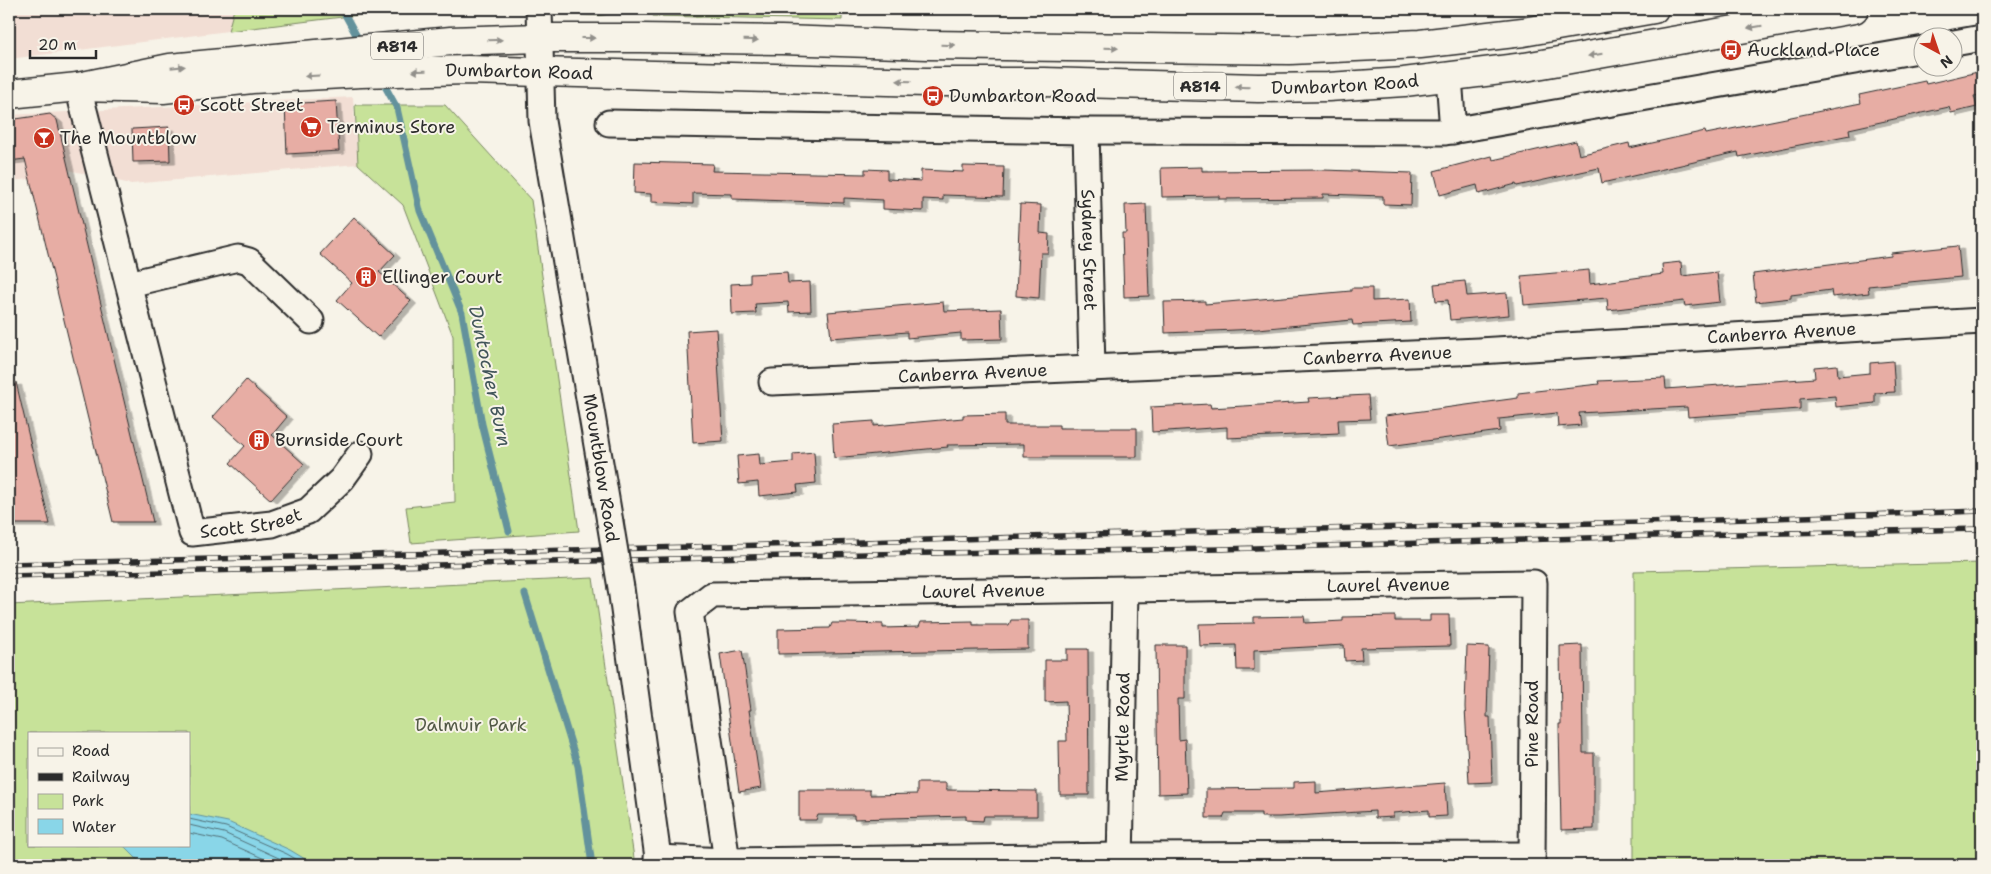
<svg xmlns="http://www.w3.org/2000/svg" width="1991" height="874" viewBox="0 0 1991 874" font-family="'Shantell Sans',sans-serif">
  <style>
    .built { fill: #f2ded4 }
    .green { fill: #c7e299; stroke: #798662; fill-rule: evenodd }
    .water { fill: #89d6e8; stroke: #63929c }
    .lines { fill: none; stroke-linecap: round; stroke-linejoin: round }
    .shore { stroke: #516f77; stroke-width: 1 }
    .stream { stroke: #63929c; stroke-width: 7 }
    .building { fill: #e7ada4; stroke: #2b2b2b; filter: url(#shadow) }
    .minor-casing { stroke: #2b2b2b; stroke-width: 29 }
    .major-casing { stroke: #2b2b2b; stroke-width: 31 }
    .minor { stroke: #f7f3e8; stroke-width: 25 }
    .major { stroke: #f7f3e8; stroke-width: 28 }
    .rail-casing { stroke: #2b2b2b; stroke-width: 5.5 }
    .rail { stroke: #f7f3e8; stroke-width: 4; stroke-dasharray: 11; stroke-linecap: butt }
    .minor-bridge-casing { stroke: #2b2b2b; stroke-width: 29; stroke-linecap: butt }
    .minor-bridge { stroke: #f7f3e8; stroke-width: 25 }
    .oneway { fill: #918f8a }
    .labels { text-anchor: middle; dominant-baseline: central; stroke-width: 4; stroke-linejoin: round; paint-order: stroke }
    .shield { fill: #f7f3e8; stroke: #686764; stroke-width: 1 }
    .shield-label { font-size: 16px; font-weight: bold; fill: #2b2b2b }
    .poi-label { font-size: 18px; fill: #2b2b2b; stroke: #f7f3e8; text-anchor: start }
    .street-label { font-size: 18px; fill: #2b2b2b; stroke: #f7f3e8 }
    .park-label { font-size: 18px; fill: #525946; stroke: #f7f3e8 }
    .water-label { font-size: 19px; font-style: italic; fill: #42565a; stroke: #f7f3e8 }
  </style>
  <defs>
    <filter id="shadow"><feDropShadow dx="5.5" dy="3" stdDeviation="0" flood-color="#0004"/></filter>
  </defs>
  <rect width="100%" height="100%" fill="#f7f3e8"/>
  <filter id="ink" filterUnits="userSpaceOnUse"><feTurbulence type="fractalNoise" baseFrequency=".02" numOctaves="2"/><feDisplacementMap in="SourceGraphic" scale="10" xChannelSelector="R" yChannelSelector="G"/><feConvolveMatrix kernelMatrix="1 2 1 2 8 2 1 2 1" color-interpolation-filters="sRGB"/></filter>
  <g filter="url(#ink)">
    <g class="built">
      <polygon points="9,9 234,9 228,31 9,59"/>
      <polygon points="353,97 358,164 131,184 69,170 30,179 9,181 9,115"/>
    </g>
    <g class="green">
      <polygon points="234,9 388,9 391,11 228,31"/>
      <path d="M566,9H623C617,9 614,14 609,14C596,17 580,15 568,12Z"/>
      <polygon points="652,9 842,10 842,20 653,16"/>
      <polygon points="355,105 445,105 531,200 579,531 411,543 406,507 455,502 453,336 403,205 358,164"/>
      <polygon points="1982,563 1982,865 1634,865 1634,571"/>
      <path d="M593,578L635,865H9V605ZM29,733H189V845H29Z"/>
    </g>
    <polygon class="water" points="189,814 228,822 290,850 315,865 143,865 123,845 189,845"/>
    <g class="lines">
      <g class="shore">
        <polyline points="189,819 226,827 287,854 306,865"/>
        <polyline points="189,825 224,833 294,865"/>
        <polyline points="189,833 222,840 278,865"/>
      </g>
      <g class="stream">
        <polyline points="342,9 361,44"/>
        <polyline points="381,79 397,108 420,211 462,313 482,424 509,531"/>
        <polyline points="525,594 578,766 592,865"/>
      </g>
    </g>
    <g class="building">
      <polygon points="1982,71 1982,95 1974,96 1977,107 1951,113 1949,107 1849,129 1850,135 1739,157 1738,152 1602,183 1599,168 1517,186 1516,184 1479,194 1477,185 1440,195 1434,171 1492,156 1493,160 1576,141 1579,155 1629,143 1630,148 1705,131 1706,134 1861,103 1859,95 1925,81 1926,84"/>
      <polygon points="336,101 339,151 287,154 285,104"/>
      <polygon points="50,114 57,120 153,522 113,522 25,159 9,161 9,120"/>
      <polygon points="169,127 170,161 133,162 132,129"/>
      <polygon points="635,162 713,164 712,171 865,174 865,169 887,170 887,179 921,181 921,170 963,172 963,166 1004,167 1003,197 943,195 943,200 923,199 923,211 883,209 883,200 844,198 844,203 732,199 732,194 693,193 693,204 651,202 651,194 634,193"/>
      <polygon points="1202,167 1202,171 1323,170 1412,173 1411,205 1383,204 1383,196 1323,194 1323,198 1219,199 1219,196 1162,197 1161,168"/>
      <polygon points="1020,204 1041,205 1040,233 1049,234 1048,253 1041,253 1039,298 1016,296"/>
      <polygon points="1146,204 1149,296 1124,297 1122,233 1126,233 1125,205"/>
      <polygon points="354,217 395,255 379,272 411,301 378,337 337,300 352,283 320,254"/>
      <polygon points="1958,246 1961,277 1868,286 1869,293 1832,297 1831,290 1791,295 1791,298 1756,302 1753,274 1891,256 1891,253"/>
      <polygon points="1681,262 1682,276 1717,272 1720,302 1685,306 1684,301 1608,310 1607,298 1524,305 1521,276 1589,270 1590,284 1663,274 1662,264"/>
      <polygon points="787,272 788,283 810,282 811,311 789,312 788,302 755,304 756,313 732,314 731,284 750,283 750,274"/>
      <polygon points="1465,281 1467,296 1507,293 1509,315 1450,320 1448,300 1436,301 1434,284"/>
      <polygon points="1351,288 1372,288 1372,301 1410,299 1411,322 1353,325 1352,320 1258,329 1165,333 1164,302 1205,301 1205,304 1351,291"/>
      <polygon points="943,302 944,311 1001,309 1002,339 961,340 961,333 907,338 907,332 831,338 828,312"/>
      <polygon points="716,329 723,441 693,443 687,331"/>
      <polygon points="1893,361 1895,392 1875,393 1875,403 1836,407 1835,396 1800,399 1800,409 1688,417 1687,407 1579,413 1581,425 1558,427 1557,413 1499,419 1500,431 1389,446 1385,416 1518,398 1518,393 1599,384 1598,381 1665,378 1666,389 1815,378 1814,367 1837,365 1838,376 1870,373 1870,363"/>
      <polygon points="246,380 287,417 272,435 304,464 271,500 230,463 245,446 213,417"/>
      <polygon points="16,382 37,471 50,524 9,524 9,383"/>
      <polygon points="1368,395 1370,419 1338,420 1339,433 1227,438 1227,427 1152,432 1151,407 1210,404 1211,408 1309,402 1308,398"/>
      <polygon points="1005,414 1005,425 1059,425 1059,428 1137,428 1137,457 1024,457 1024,444 947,445 948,447 834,458 832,424 874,421 874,426 963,418 963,415"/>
      <polygon points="814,452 816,483 797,485 798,492 759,496 758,482 739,484 737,456 759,454 760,465 793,462 793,454"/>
      <polygon points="1430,615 1449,615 1450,646 1361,648 1362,660 1345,661 1344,645 1254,650 1254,670 1237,670 1236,645 1200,646 1199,624 1254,623 1254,617 1304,616 1305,623 1343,621 1343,617 1395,616 1395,621 1430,621"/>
      <polygon points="1011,620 1028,620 1028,649 778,654 778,629 830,628 832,623 849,623 883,624 883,628 919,627 921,622 973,621 973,625 1009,625"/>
      <polygon points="1156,645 1185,645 1185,699 1178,699 1179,740 1185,739 1187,793 1158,794"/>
      <polygon points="1582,645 1583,753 1594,753 1594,829 1561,830 1559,724 1561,724 1560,646"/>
      <polygon points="1467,646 1489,647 1487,717 1490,717 1492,782 1469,783 1465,707"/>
      <polygon points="1067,649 1088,649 1089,795 1060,795 1059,741 1067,741 1066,701 1045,702 1045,660 1067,660"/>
      <polygon points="742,650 751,710 749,710 761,788 739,792 720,654"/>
      <polygon points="1316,781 1316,793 1445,783 1447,816 1429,817 1429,810 1393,813 1393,817 1375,818 1375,811 1279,817 1261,817 1261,813 1225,813 1223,818 1206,818 1206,789 1294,788 1294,782"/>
      <polygon points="917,783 946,783 946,790 1037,791 1037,816 984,816 983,821 966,820 966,816 854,819 854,815 818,815 816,820 799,820 799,790 870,790 870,795 917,794"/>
    </g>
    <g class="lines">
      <g class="minor-casing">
        <g id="minor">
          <polyline points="539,9 542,121 610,522"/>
          <polyline points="1954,43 1982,38"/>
          <polyline points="1449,77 1453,131"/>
          <path id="s1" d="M78,87L192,533L272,524L308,511L342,479L360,454"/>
          <polyline points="609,123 1086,131 1445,132 1924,49"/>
          <path id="s2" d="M1086,131L1092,368"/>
          <polyline points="129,284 238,258 249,261 311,321"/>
          <path id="s3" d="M772,382L1479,351L1982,321"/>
          <polyline points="621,588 659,865"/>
          <polyline points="657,858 727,861 1119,856 1532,855"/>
          <path id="s4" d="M727,861L690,612L712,595L1534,583L1532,865"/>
          <path id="s5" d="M1120,865L1125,589"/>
        </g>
      </g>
      <g class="major-casing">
        <g id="major">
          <path id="s6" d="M78,87L163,89L252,79L361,73L467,70L926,82H1044L1258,88L1328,87L1404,82L1525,67L1854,9"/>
          <polyline points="9,94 78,87 170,68 451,41 540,38 640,38 782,40 928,45 1290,50 1420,44 1523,32 1654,9"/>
        </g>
      </g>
      <use href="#minor" class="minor"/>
      <use href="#major" class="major"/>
      <g class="rail-casing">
        <g id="rail">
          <polyline points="9,564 766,545 1224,531 1687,521 1982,511"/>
          <polyline points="9,576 867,554 1223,549 1687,535 1982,529"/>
        </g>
      </g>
      <use href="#rail" class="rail"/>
      <g class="minor-bridge-casing">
        <polyline id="minor-bridge" points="610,522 621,588"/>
      </g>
      <use href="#minor-bridge" class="minor-bridge"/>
    </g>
    <defs><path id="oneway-solid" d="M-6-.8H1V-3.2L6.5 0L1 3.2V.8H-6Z" transform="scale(1.25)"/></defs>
    <g class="oneway">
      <use href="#oneway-solid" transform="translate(1755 27) rotate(170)"/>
      <use href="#oneway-solid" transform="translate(588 38)"/>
      <use href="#oneway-solid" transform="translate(495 40) rotate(-2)"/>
      <use href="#oneway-solid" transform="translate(751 40) rotate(1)"/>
      <use href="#oneway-solid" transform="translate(948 45) rotate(1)"/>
      <use href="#oneway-solid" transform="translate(1111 48) rotate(1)"/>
      <use href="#oneway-solid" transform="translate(1595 55) rotate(171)"/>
      <use href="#oneway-solid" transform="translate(178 67) rotate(-6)"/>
      <use href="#oneway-solid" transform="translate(419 71) rotate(178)"/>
      <use href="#oneway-solid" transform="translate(312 76) rotate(177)"/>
      <use href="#oneway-solid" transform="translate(904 81) rotate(-178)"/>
      <use href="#oneway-solid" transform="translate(1242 87) rotate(-179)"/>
    </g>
  </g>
  <defs>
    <g id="bus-disc" transform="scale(1.125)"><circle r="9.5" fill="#c8321e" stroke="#f7f3e8"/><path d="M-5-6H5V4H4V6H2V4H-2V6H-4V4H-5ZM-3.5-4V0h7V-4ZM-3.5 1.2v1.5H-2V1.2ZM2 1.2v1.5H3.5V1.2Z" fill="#fff"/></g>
    <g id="supermarket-disc" transform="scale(1.125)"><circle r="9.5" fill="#c8321e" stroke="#f7f3e8"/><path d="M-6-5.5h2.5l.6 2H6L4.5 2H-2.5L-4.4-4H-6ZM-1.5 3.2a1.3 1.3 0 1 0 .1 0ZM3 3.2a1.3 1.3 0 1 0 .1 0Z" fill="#fff"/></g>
    <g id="bar-disc" transform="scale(1.125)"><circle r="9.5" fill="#c8321e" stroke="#f7f3e8"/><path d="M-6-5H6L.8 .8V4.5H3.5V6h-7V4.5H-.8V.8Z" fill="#fff"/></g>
    <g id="building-disc" transform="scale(1.125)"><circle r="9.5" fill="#c8321e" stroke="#f7f3e8"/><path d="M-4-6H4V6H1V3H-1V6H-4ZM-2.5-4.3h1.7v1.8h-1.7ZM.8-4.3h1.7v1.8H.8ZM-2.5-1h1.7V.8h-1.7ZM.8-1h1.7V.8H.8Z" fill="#fff"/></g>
  </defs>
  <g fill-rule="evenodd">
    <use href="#bus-disc" x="1731" y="50"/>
    <use href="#bus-disc" x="933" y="96"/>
    <use href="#bus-disc" x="184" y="105"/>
    <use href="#supermarket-disc" x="311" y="127"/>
    <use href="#bar-disc" x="44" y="138"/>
    <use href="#building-disc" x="366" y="277"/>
    <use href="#building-disc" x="259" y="440"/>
  </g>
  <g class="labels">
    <g class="shield">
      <rect x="371" y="32.5" width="52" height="27" rx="4"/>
      <rect x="1174" y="72.5" width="52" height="27" rx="4"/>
    </g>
    <g class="shield-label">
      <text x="397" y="46">A814</text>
      <text x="1200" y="86">A814</text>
    </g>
    <g class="poi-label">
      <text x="1747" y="50">Auckland Place</text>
      <text x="949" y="96">Dumbarton Road</text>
      <text x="200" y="105">Scott Street</text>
      <text x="327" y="127">Terminus Store</text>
      <text x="60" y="138">The Mountblow</text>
      <text x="382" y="277">Ellinger Court</text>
      <text x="275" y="440">Burnside Court</text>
    </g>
    <g class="street-label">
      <text stroke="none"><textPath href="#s6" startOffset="442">Dumbarton Road</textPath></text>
      <text stroke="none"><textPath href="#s6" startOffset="1268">Dumbarton Road</textPath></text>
      <text stroke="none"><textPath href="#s2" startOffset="119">Sydney Street</textPath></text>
      <text stroke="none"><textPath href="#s3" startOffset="1011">Canberra Avenue</textPath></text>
      <text stroke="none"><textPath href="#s3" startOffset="606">Canberra Avenue</textPath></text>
      <text stroke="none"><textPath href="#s3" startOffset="201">Canberra Avenue</textPath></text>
      <text transform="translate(601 468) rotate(81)">Mountblow Road</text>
      <text stroke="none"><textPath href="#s1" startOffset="520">Scott Street</textPath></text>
      <text stroke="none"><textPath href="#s4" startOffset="956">Laurel Avenue</textPath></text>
      <text stroke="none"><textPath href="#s4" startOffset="551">Laurel Avenue</textPath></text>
      <text transform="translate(1532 724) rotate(-90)">Pine Road</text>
      <text stroke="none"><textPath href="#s5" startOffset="138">Myrtle Road</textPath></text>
    </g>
    <g class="park-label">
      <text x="471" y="725">Dalmuir Park</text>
    </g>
    <g class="water-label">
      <text transform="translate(490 376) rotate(78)">Duntocher Burn</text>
    </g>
  </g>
  <rect width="1991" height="874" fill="none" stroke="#f7f3e8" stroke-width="30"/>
  <rect x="15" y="15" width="1961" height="844" fill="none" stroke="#2b2b2b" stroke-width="2" filter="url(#ink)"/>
  <rect x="28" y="732" width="162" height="115" fill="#f7f3e8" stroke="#a5a39c"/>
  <rect x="38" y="748" width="25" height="8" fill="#f7f3e8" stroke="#a5a39c"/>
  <text x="72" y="756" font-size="15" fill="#2b2b2b">Road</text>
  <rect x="38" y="773" width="25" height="8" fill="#2b2b2b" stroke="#a5a39c"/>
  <text x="72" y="782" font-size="15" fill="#2b2b2b">Railway</text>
  <rect x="38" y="794" width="25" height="15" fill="#c7e299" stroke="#a5a39c"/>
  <text x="72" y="806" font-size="15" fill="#2b2b2b">Park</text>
  <rect x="38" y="819" width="25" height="15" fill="#89d6e8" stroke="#a5a39c"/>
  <text x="72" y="832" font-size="15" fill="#2b2b2b">Water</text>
  <g transform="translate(1938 52) rotate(140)"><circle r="24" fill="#f7f3e8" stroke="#a5a39c"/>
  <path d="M0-4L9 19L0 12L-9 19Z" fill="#c8321e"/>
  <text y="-8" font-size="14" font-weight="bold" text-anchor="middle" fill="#2b2b2b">N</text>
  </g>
  <path d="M30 50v8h66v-8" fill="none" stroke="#2b2b2b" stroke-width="2.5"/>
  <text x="38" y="50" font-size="15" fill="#2b2b2b" stroke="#f7f3e8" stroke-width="4" paint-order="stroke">20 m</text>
</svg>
